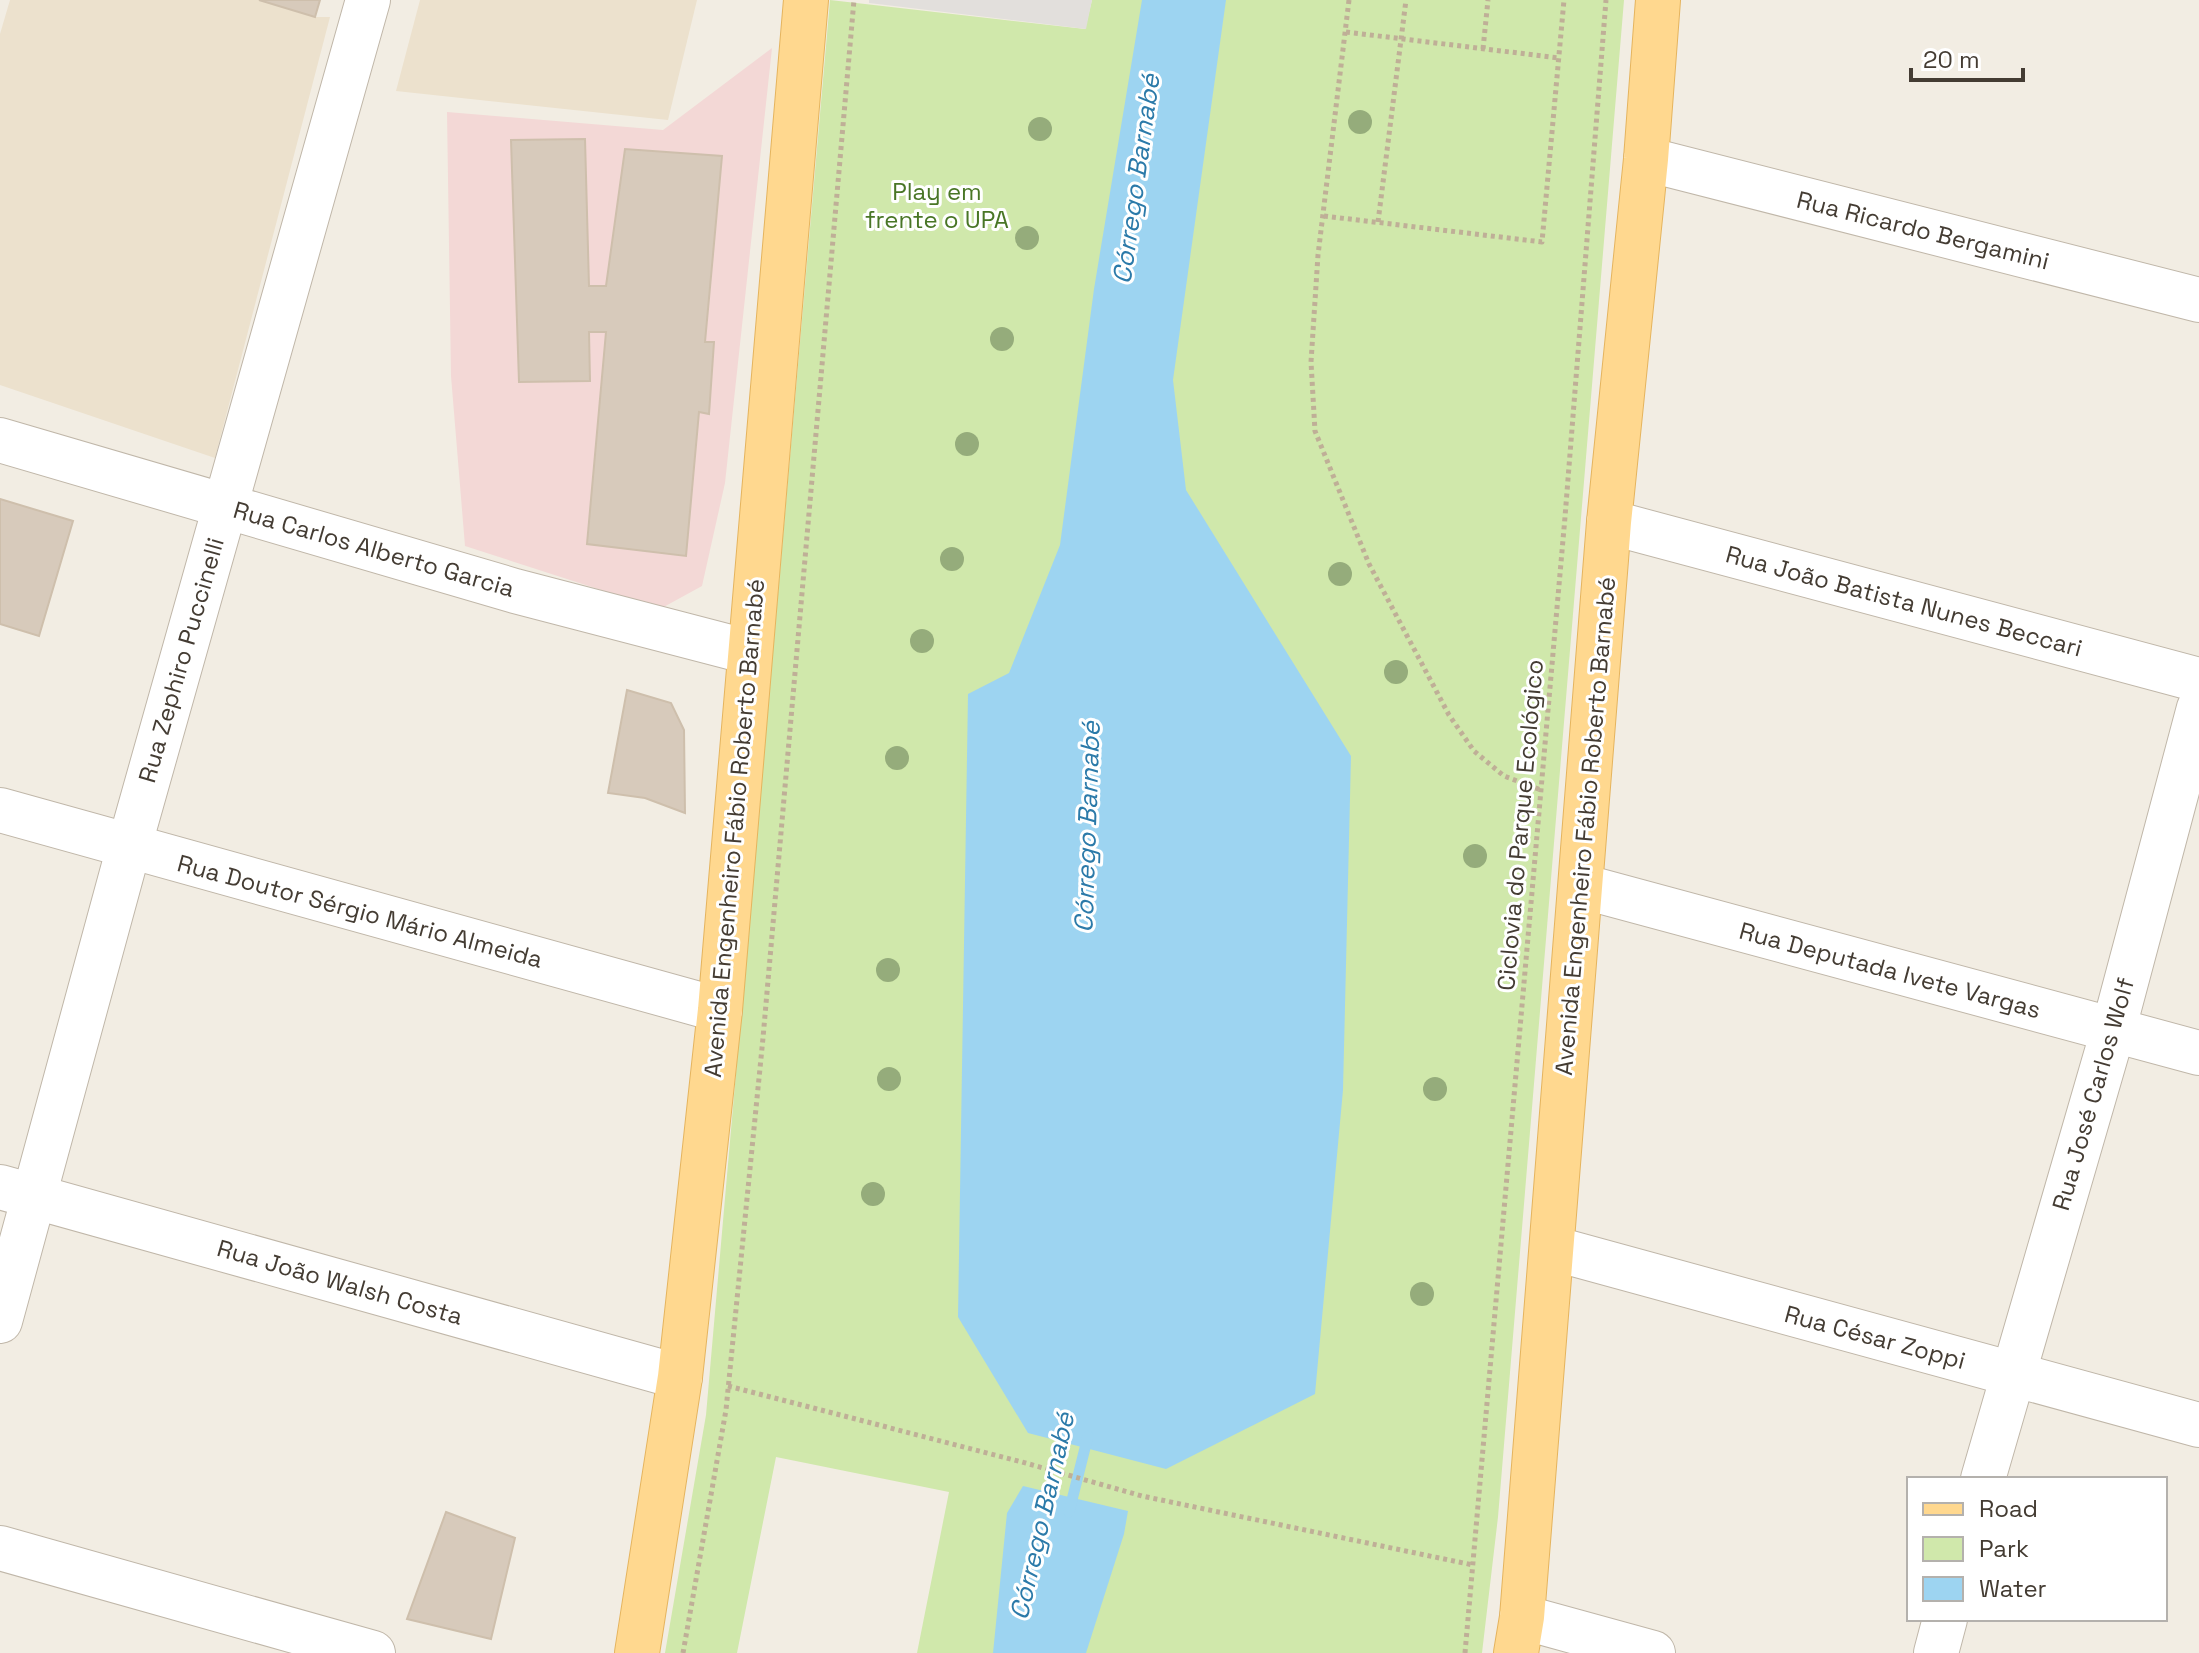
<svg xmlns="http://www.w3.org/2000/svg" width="2199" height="1653" viewBox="0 0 2199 1653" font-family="'Space Grotesk',sans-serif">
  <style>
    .education { fill: #ece1cd }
    .medical { fill: #f3d8d6 }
    .green { fill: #d0e8ab }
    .parking { fill: #e2dfdc }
    .water { fill: #9dd4f1 }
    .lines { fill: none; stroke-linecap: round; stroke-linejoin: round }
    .stream { stroke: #9dd4f1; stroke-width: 11 }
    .building { fill: #d7cabb; stroke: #cebfac; stroke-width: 2 }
    .minor-casing { stroke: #c0b7a9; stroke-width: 46 }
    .major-casing { stroke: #e5b45e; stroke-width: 46 }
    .path { stroke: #bfaf97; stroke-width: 5; stroke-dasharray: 4 4; stroke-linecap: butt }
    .minor { stroke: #fff; stroke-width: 44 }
    .major { stroke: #ffd88f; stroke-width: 44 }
    .tree { fill: #95ac7b }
    .labels { text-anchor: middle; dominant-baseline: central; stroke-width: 6; stroke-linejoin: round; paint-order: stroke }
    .park-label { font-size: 24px; fill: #497626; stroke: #fff }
    .street-label { font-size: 24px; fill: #443c33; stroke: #fff }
    .water-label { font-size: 26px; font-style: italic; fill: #2b7aa9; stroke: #fff }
  </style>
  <rect width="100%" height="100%" fill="#f2ede3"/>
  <g class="education">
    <polygon points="10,0 259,0 315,17 330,17 215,458 0,385 0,34"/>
    <polygon points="420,0 697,0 668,120 396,91"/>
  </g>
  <polygon class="medical" points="772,48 725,483 702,586 660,609 465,546 451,376 447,112 663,130"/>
  <polygon class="green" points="830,0 1085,29 1092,0 1624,0 1498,1517 1482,1653 917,1653 949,1492 776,1457 737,1653 665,1653 706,1415"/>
  <polygon class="parking" points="869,0 1092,0 1086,29 869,3"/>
  <g class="water">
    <polygon points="1142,0 1226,0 1173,380 1186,490 1351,756 1343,1090 1315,1394 1166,1469 1028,1433 958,1317 968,694 1009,673 1060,545 1094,289"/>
    <polygon points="1023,1486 1128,1511 1124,1534 1086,1653 993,1653 1007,1513"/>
  </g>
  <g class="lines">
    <polyline class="stream" points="1069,1512 1088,1436"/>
  </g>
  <g class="building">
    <polygon points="259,0 320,0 315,17"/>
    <polygon points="585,139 589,286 606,286 625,149 722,156 705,342 714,342 709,414 699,412 686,556 587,544 606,332 589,332 590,381 519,382 511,140"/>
    <polygon points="0,499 73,521 39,636 0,624"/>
    <polygon points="627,690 671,703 684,730 685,813 645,798 608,793"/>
    <polygon points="446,1512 515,1538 491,1639 407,1619"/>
  </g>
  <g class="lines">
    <g class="minor-casing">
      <g id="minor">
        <polyline points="1646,159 2199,300"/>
        <polyline points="0,440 515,591 749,652"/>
        <polyline points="1609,522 2199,680"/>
        <polyline points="0,810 720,1010"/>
        <polyline points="1581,886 2199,1053"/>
        <polyline points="0,1187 680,1377"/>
        <polyline points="1552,1248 2199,1425"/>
        <polyline points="0,1321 129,847 368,0"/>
        <polyline points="1983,1479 2113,1031 2199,708"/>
        <polyline points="0,1548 373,1653"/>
        <polyline points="1522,1617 1653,1653"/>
        <polyline points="1936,1653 1945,1619"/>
      </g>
    </g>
    <g class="major-casing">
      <g id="major">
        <polyline points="637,1653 680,1377 720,1010 806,0"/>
        <polyline points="1516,1653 1522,1617 1609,522 1646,159 1658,0"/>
      </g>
    </g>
    <g class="path">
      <polyline points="1349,0 1318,255 1311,362 1315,431 1369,564 1449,715 1474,751 1504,776 1541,790"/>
      <polyline points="1346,32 1559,58"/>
      <polyline points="1483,49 1488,0"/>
      <polyline points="1324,216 1542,242 1564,0"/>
      <polyline points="1378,222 1406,0"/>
      <polyline points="728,1386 1022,1462 1142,1496 1473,1565"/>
      <polyline points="683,1653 726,1410 763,1038 854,0"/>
      <polyline points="1465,1653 1565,517 1606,0"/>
    </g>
    <use href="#minor" class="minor"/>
    <use href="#major" class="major"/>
  </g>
  <g class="tree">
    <circle cx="1360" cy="122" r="12"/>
    <circle cx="1040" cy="129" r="12"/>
    <circle cx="1027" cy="238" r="12"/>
    <circle cx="1002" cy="339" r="12"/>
    <circle cx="967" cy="444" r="12"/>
    <circle cx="952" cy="559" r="12"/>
    <circle cx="1340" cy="574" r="12"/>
    <circle cx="922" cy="641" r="12"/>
    <circle cx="1396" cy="672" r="12"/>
    <circle cx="897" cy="758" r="12"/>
    <circle cx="1475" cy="856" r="12"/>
    <circle cx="888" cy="970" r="12"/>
    <circle cx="889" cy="1079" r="12"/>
    <circle cx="1435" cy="1089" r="12"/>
    <circle cx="873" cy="1194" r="12"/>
    <circle cx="1422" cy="1294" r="12"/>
  </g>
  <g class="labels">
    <g class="park-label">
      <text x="937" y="191">Play em<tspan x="937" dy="28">frente o UPA</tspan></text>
    </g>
    <g class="street-label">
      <text transform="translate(1923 230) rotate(14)">Rua Ricardo Bergamini</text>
      <text transform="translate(374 549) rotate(16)">Rua Carlos Alberto Garcia</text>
      <text transform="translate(1904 601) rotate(15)">Rua João Batista Nunes Beccari</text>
      <text transform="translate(181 660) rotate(-74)">Rua Zephiro Puccinelli</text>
      <text transform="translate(1520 825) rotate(-85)">Ciclovia do Parque Ecológico</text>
      <text transform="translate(1585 826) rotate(-85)">Avenida Engenheiro Fábio Roberto Barnabé</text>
      <text transform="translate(734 828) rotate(-85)">Avenida Engenheiro Fábio Roberto Barnabé</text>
      <text transform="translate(360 911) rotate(15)">Rua Doutor Sérgio Mário Almeida</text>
      <text transform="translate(1890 970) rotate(15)">Rua Deputada Ivete Vargas</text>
      <text transform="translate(2093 1094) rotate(-74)">Rua José Carlos Wolf</text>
      <text transform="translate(340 1282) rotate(16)">Rua João Walsh Costa</text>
      <text transform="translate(1875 1337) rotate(15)">Rua César Zoppi</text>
    </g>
    <g class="water-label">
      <text transform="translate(1136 179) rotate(-82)">Córrego Barnabé</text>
      <text transform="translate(1087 827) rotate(-88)">Córrego Barnabé</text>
      <text transform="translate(1042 1516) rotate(-77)">Córrego Barnabé</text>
    </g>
  </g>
  <rect x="1907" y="1477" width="260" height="144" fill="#ffffff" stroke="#b4b1ad" stroke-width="2"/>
  <rect x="1923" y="1503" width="40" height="12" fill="#ffd88f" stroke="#b4b1ad" stroke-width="2"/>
  <text x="1979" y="1517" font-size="24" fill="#443c33">Road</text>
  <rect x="1923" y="1537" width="40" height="24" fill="#d0e8ab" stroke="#b4b1ad" stroke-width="2"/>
  <text x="1979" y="1557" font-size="24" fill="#443c33">Park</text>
  <rect x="1923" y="1577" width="40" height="24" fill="#9dd4f1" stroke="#b4b1ad" stroke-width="2"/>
  <text x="1979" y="1597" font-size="24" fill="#443c33">Water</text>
  <path d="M1911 68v12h112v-12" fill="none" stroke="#443c33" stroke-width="4"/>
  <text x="1923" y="68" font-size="24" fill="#443c33" stroke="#ffffff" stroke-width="6" paint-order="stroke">20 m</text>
</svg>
